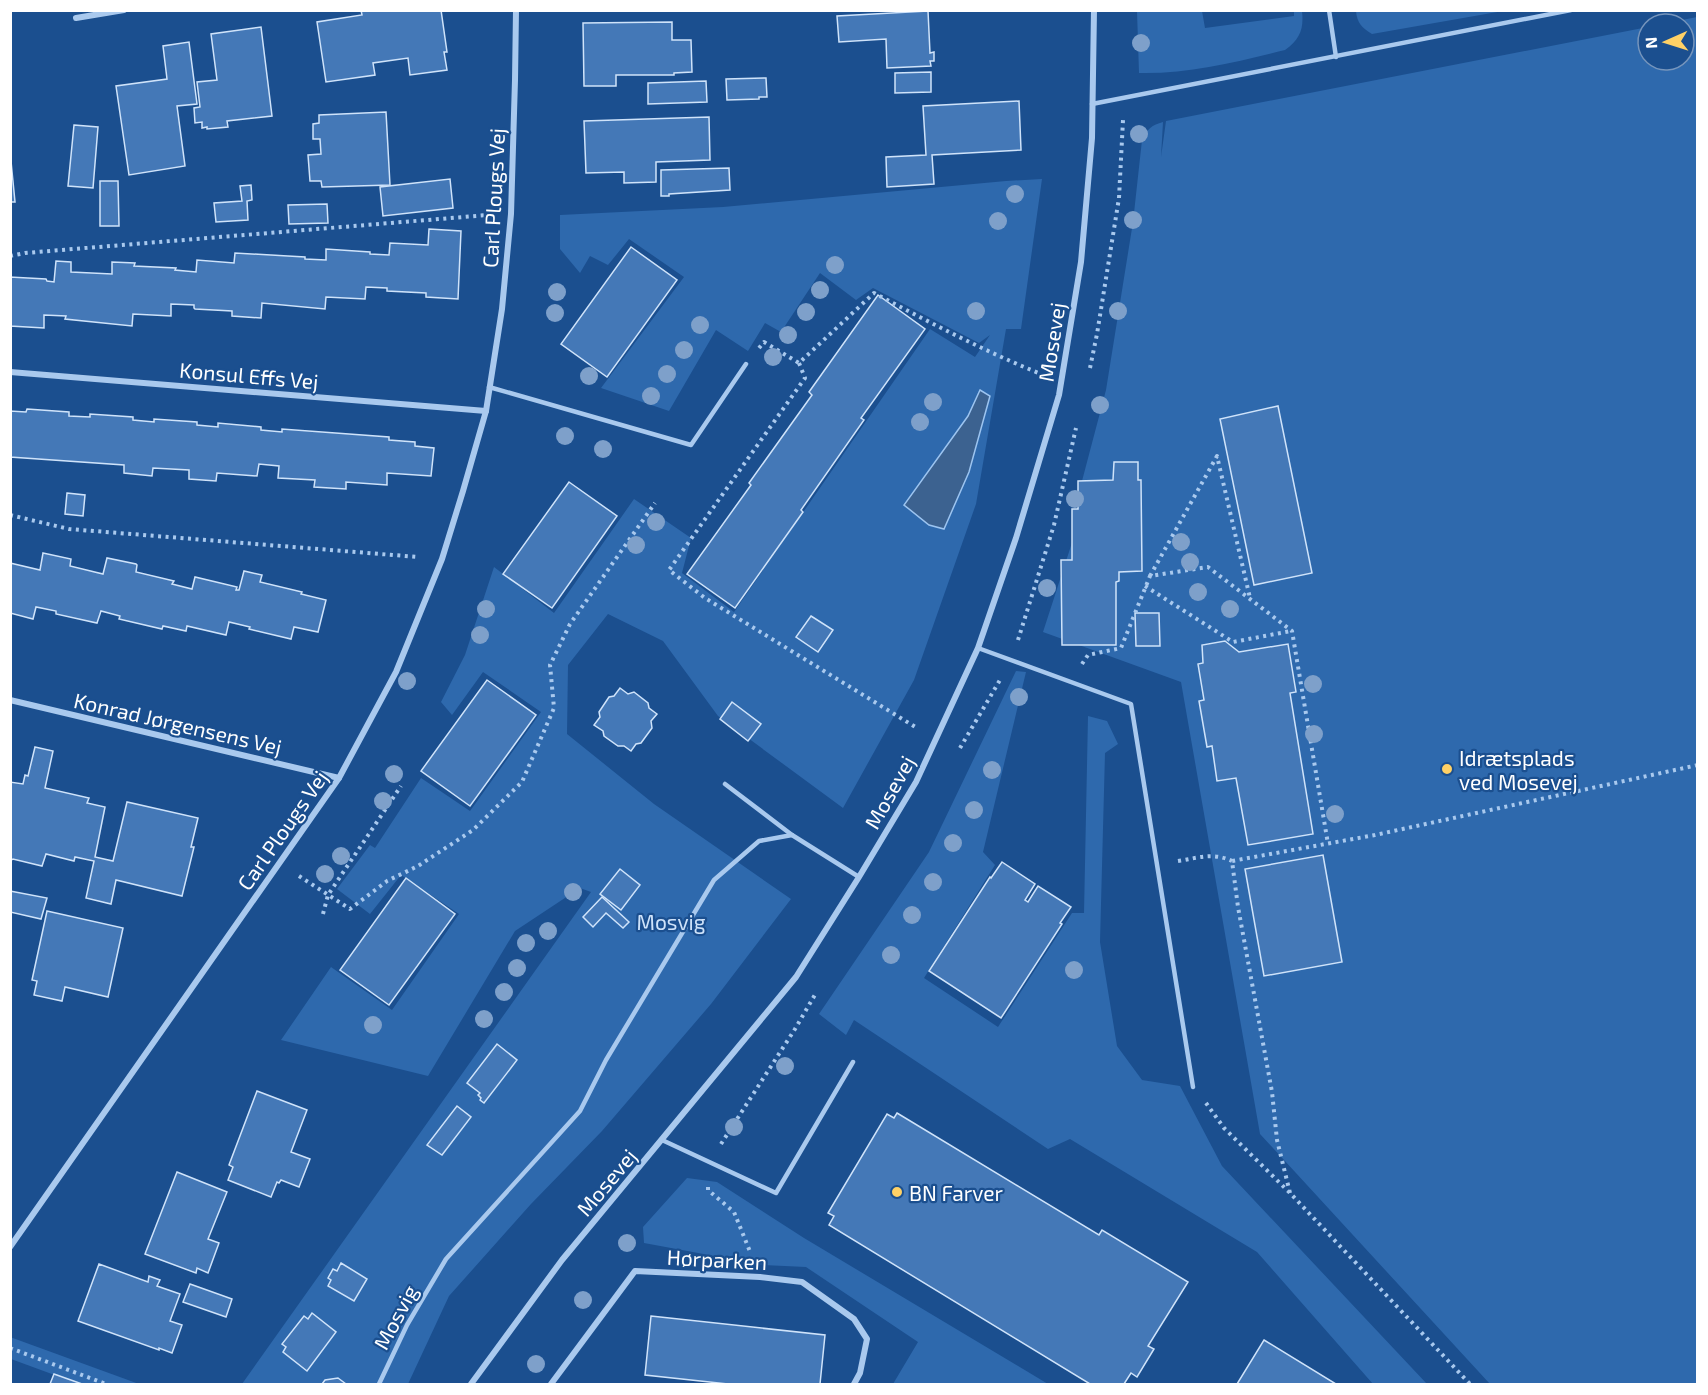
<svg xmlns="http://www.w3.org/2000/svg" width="1708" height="1395" viewBox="0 0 1708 1395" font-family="'Exo 2',sans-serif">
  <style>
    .green { fill: #2e69ad }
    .water { fill: #3c6290; stroke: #9cc4f0; stroke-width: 1.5 }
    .building { fill: #4478b7; stroke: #cfe3fa; stroke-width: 1.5 }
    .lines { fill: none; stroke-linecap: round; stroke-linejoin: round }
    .path { stroke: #a9c9ee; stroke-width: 4; stroke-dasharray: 3 4.5; stroke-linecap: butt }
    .lane { stroke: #a9c9ee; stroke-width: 4.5 }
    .street { stroke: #a9c9ee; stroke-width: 6 }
    .tree { fill: #7ea0ca }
    .poi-dot { fill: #ffd166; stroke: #1b4f8f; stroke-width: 2 }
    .labels { text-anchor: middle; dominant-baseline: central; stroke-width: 4.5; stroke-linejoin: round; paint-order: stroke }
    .street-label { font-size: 21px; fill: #fff; stroke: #1b4f8f }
    .poi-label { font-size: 21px; fill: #fff; stroke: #1b4f8f; text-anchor: start }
    .park-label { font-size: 21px; fill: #cfe3fa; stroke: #1b4f8f }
  </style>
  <rect width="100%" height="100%" fill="#1b4f8f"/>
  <g class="green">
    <path d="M1137,11H1202L1205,28L1294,16V11H1302C1304,29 1300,39 1285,50C1237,62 1189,74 1139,73Z"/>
    <path d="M1356,11V10L1503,11L1372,34C1362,28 1357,23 1356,11Z"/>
    <path d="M1697,17V1384H1490L1260,1134L1181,682L1043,632L1092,481H1082L1106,390L1133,222L1142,140C1147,129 1152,125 1163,122L1161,157L1166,121L1648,27V60H1684V24H1662Z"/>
    <polygon points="1042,179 1021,329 1006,329 976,504 914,680 843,808 718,716 663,641 608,614 568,665 567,734 654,804 791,899 711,1004 602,1131 531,1204 449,1296 408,1384 242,1384 591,892 580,888 515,931 428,1076 281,1040 331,967 392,1010 459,914 401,875 370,914 337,889 370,845 375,848 421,778 470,811 541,712 483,672 452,715 441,702 465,655 494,567 554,613 634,499 691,538 682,573 734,612 930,329 975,357 990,335 979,343 873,288 856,300 820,273 781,332 765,323 748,351 716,330 669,411 601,388 684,277 629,239 608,265 590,256 580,273 560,249 560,215 723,207 1006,181"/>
    <polygon points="1016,671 1026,672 983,852 995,865 924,978 998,1027 1072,913 1084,913 1088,716 1107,721 1118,744 1105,753 1100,942 1117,1046 1142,1080 1180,1086 1222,1166 1427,1384 1373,1384 1257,1252 1070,1139 1048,1149 854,1020 846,1035 819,1014 929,852"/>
    <polygon points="687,1178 717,1182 804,1238 1048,1384 893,1384 918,1342 806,1267 763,1265 644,1243 643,1227"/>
    <polygon points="10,1337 139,1384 79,1384 11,1359"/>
  </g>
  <polygon class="water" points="980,390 990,396 969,472 944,529 929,525 904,505 968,416"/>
  <g class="building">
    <polygon points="361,10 441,10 447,52 444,52 447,70 410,75 408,58 373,63 375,75 326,82 317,22 362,15"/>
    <polygon points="928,11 930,53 934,52 934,61 930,61 931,66 887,68 886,39 839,42 837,16"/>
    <polygon points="672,22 672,40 691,40 692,72 674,73 674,75 616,75 616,86 584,86 583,23"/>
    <polygon points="261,27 272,116 227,121 228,127 207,129 207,127 202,128 202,122 195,123 194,108 200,107 197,82 217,80 211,34"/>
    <polygon points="189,42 197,104 177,106 185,166 129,175 116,86 167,79 163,46"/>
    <polygon points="931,72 931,92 895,93 895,73"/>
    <polygon points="766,78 767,97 759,97 759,99 727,100 726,79"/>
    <polygon points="706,81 707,102 648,104 648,83"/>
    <polygon points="1019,101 1021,150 932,155 934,184 887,187 886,157 926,155 923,106"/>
    <polygon points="386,112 390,185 322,187 321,181 310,181 308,155 321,154 320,139 313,139 313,124 319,123 319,115"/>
    <polygon points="709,117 710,160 656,162 656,182 624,183 624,172 586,173 584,121"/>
    <polygon points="74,125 98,127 93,188 68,186"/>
    <polygon points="10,151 15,202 10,202"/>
    <polygon points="729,168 730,190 669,194 669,196 661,196 661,170"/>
    <polygon points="450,179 453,208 383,216 380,187"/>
    <polygon points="100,181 118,181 119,226 100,226"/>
    <polygon points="251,185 252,200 247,201 248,220 216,222 214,203 242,201 240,186"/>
    <polygon points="327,204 328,223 289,224 288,205"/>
    <polygon points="429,229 461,231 458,299 426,297 426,293 387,291 387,288 366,287 365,299 326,297 325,309 262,303 261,318 232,316 232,311 195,309 194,308 194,305 171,304 171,316 133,314 132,326 65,319 66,316 44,315 44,328 10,326 10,277 46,279 47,281 54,282 56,261 71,262 71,272 112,274 112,262 135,263 134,266 176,268 175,270 196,272 197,260 234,263 235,253 305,257 305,259 326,260 326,249 370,252 370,254 389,255 390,243 428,245"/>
    <polygon points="631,247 677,280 607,377 561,344"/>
    <polygon points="878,295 925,329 861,418 864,420 801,510 803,512 735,608 687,574 751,485 749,483 812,395 809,392"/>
    <polygon points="1278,406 1312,573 1254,585 1220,419"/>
    <polygon points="27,409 69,412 69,416 90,417 90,414 133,417 133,420 154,422 154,419 197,422 197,425 218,427 218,423 261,427 261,430 282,432 282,429 389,437 389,440 415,442 415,446 434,448 431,476 387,473 387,485 346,482 346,489 314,487 315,480 278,478 279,466 259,464 257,476 217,473 216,481 189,479 189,470 153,468 152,476 124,473 124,465 10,457 10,411 26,412"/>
    <polygon points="1114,462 1138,462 1138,480 1141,480 1142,571 1119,572 1119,581 1116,582 1116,645 1062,645 1061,560 1072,560 1072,509 1078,509 1078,481 1113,480"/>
    <polygon points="569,482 617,516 552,608 503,574"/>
    <polygon points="67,493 85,495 83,516 65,514"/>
    <polygon points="43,553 71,559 70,566 103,574 107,558 136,564 137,565 136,572 174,581 172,584 192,589 195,577 237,587 236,590 239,590 244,571 262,575 260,582 302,592 301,594 326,600 318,632 294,627 291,639 249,629 250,627 229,622 226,635 187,626 186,631 163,626 162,629 119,619 120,616 101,611 97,623 56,614 56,611 36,607 33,619 10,613 10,563 40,570"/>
    <polygon points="1135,613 1159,613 1160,646 1136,646"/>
    <polygon points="811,616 833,630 818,652 796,637"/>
    <polygon points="1225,641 1239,652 1288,644 1296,692 1290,693 1313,834 1248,845 1236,778 1217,781 1212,746 1207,747 1199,701 1204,700 1198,664 1203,663 1202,645"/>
    <polygon points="487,680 536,715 470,806 421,771"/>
    <polygon points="620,688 628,694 634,692 648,703 649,708 657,714 651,721 652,728 641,743 636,744 631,751 624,746 618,746 604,736 603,731 594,725 600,717 599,712 609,697 614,696"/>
    <polygon points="732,702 761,724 748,741 720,719"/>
    <polygon points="35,747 53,751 45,788 89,798 87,803 105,807 95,857 113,861 127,802 198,818 191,847 194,847 182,896 116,880 111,904 86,898 94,861 75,857 74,861 46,854 42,866 13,859 10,861 10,782 23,784 25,775 28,776"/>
    <polygon points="1323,855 1342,962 1264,976 1245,869"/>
    <polygon points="1002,862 1035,884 1025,900 1028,902 1038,886 1071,907 1060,923 1062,924 1001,1018 929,971 990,877 991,878"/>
    <polygon points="620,869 640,885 621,910 600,894"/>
    <polygon points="406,878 455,914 389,1005 340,970"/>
    <polygon points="10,891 47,898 41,919 10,912"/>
    <polygon points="602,897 629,922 623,928 606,913 593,927 583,917"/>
    <polygon points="47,911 123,928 108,997 65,987 62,1001 34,995 37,981 32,980"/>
    <polygon points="497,1044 517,1060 484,1103 480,1100 481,1098 478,1095 480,1093 467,1083"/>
    <polygon points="257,1091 307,1110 291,1152 310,1159 299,1187 281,1180 279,1183 277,1182 271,1197 228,1180 233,1167 229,1165"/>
    <polygon points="457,1106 471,1117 442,1155 427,1145"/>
    <polygon points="897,1113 1099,1235 1102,1230 1188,1282 1148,1346 1154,1349 1137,1377 1131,1373 1124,1384 1090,1384 829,1225 834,1216 828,1213 887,1114 894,1118"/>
    <polygon points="177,1172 227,1192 208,1239 219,1243 208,1273 197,1268 196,1273 145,1254"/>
    <polygon points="341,1263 367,1279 354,1301 328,1286 331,1280 328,1278 333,1269 337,1271"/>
    <polygon points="99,1264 148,1282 149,1276 160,1280 157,1286 180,1294 170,1321 182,1325 172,1353 159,1348 159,1350 78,1321"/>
    <polygon points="190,1284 232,1299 226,1317 183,1302"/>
    <polygon points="312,1313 336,1332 307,1371 283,1352 286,1347 282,1344 304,1316 308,1319"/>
    <polygon points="651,1316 825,1335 820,1384 728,1384 645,1375"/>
    <polygon points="1264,1340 1336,1384 1237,1384"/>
    <polygon points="54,1374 82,1384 50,1384"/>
    <polygon points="338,1378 346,1384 322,1384 325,1380"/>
  </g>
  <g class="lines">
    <g class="path">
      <polyline points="10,256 25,253 488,215"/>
      <path d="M759,348L764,342L799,363L874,293C929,322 984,351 1041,374"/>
      <polyline points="799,363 805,378 669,570 705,598 917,728"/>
      <polyline points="1090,368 1097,334 1119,198 1123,120"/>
      <polyline points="10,515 69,529 418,557"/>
      <polyline points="1150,576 1217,456 1250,598"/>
      <polyline points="1145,586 1233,642 1291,631"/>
      <polyline points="1018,640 1054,525 1076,428"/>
      <polyline points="1082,664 1088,655 1121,648 1150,576 1208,567 1292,631 1328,844"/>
      <polyline points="960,748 1000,680"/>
      <path d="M1178,861C1198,858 1213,852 1232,861"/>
      <polyline points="299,876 350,909 387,881 418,866 473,830 522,782 554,708 550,665 570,624 655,503"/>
      <polyline points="323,914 328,895 401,786"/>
      <polyline points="1206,1103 1224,1128 1290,1193 1470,1384"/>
      <polyline points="721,1144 795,1029 816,993"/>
      <polyline points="708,1187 708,1190 734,1212 751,1254"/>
      <polyline points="1290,1193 1277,1140 1272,1092 1238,907 1232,861 1375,835 1698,765"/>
      <polyline points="10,1348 106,1384"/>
    </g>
    <g class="lane">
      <polyline points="1329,10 1336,57"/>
      <polyline points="1092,104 1571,10"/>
      <polyline points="489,387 691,445 746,364"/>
      <polyline points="978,648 1131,704 1193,1087"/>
      <polyline points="725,784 792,835"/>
      <polyline points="662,1140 776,1193 853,1062"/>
      <polyline points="379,1384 407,1325 446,1259 580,1111 606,1060 714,880 759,841 792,835 859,877"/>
    </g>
    <g class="street">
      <polyline points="76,18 124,10"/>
      <polyline points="10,372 486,411"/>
      <polyline points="10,700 339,778"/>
      <polyline points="10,1247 339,778 396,672 442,559 463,491 486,411 502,309 511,214 515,80 516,10"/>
      <polyline points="471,1384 562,1260 796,977 859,877 916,782 978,648 1016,538 1059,395 1081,262 1092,138 1094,10"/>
      <polyline points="551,1384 635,1271 760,1277 802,1282 854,1319 867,1339 860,1373 854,1384"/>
    </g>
  </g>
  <g class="tree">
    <circle cx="1141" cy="43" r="9"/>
    <circle cx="1139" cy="134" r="9"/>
    <circle cx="1015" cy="194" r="9"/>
    <circle cx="1133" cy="220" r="9"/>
    <circle cx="998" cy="221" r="9"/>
    <circle cx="835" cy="265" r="9"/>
    <circle cx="820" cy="290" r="9"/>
    <circle cx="557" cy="292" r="9"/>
    <circle cx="976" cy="311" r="9"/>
    <circle cx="1118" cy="311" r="9"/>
    <circle cx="806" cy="312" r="9"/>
    <circle cx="555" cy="313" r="9"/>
    <circle cx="700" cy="325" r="9"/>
    <circle cx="788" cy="335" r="9"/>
    <circle cx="684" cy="350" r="9"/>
    <circle cx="773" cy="357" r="9"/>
    <circle cx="667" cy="374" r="9"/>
    <circle cx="589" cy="376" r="9"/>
    <circle cx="651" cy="396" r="9"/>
    <circle cx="933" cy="402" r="9"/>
    <circle cx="1100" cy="405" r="9"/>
    <circle cx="920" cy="422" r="9"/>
    <circle cx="565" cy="436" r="9"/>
    <circle cx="603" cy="449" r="9"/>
    <circle cx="1075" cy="499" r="9"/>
    <circle cx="656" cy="522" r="9"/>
    <circle cx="1181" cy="542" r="9"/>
    <circle cx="636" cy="545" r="9"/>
    <circle cx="1190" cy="562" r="9"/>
    <circle cx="1047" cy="588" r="9"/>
    <circle cx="1198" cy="592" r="9"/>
    <circle cx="486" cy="609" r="9"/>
    <circle cx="1230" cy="609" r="9"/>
    <circle cx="480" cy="635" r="9"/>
    <circle cx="407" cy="681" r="9"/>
    <circle cx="1313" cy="684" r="9"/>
    <circle cx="1019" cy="697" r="9"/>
    <circle cx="1314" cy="734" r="9"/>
    <circle cx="992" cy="770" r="9"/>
    <circle cx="394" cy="774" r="9"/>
    <circle cx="383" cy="801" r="9"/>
    <circle cx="974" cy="810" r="9"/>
    <circle cx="1335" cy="814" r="9"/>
    <circle cx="953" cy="843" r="9"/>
    <circle cx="341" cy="856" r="9"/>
    <circle cx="325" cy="874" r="9"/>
    <circle cx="933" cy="882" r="9"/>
    <circle cx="573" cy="892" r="9"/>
    <circle cx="912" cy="915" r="9"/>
    <circle cx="548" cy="931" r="9"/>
    <circle cx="526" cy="943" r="9"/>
    <circle cx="891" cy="955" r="9"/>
    <circle cx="517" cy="968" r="9"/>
    <circle cx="1074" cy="970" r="9"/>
    <circle cx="504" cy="992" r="9"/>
    <circle cx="484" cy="1019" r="9"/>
    <circle cx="373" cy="1025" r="9"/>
    <circle cx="785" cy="1066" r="9"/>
    <circle cx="734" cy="1127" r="9"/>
    <circle cx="627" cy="1243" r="9"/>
    <circle cx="583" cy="1300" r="9"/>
    <circle cx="536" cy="1364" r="9"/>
  </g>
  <g class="poi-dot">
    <circle cx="1447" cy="769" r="6"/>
    <circle cx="897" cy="1192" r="6"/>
  </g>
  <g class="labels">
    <g class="street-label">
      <text transform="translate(493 198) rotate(-87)">Carl Plougs Vej</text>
      <text transform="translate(1051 342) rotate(-81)">Mosevej</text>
      <text transform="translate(249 375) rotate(5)">Konsul Effs Vej</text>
      <text transform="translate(178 723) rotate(13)">Konrad Jørgensens Vej</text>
      <text transform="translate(889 792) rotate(-61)">Mosevej</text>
      <text transform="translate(282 830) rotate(-55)">Carl Plougs Vej</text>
      <text transform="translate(606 1182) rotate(-50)">Mosevej</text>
      <text transform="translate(717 1259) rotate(3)">Hørparken</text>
      <text transform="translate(395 1317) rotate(-62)">Mosvig</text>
    </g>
    <g class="poi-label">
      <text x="1459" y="757">Idrætsplads<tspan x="1459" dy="24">ved Mosevej</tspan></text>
      <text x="909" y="1192">BN Farver</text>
    </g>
    <g class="park-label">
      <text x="671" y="921">Mosvig</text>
    </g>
  </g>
  <rect width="1708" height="1395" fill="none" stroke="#ffffff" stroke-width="24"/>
  <g transform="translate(1666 42) rotate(267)"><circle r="28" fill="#1b4f8f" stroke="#7695bc" stroke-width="1.5"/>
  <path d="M0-4.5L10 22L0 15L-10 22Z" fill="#ffd166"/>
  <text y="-9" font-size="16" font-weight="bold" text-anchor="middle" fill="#ffffff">N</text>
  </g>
</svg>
